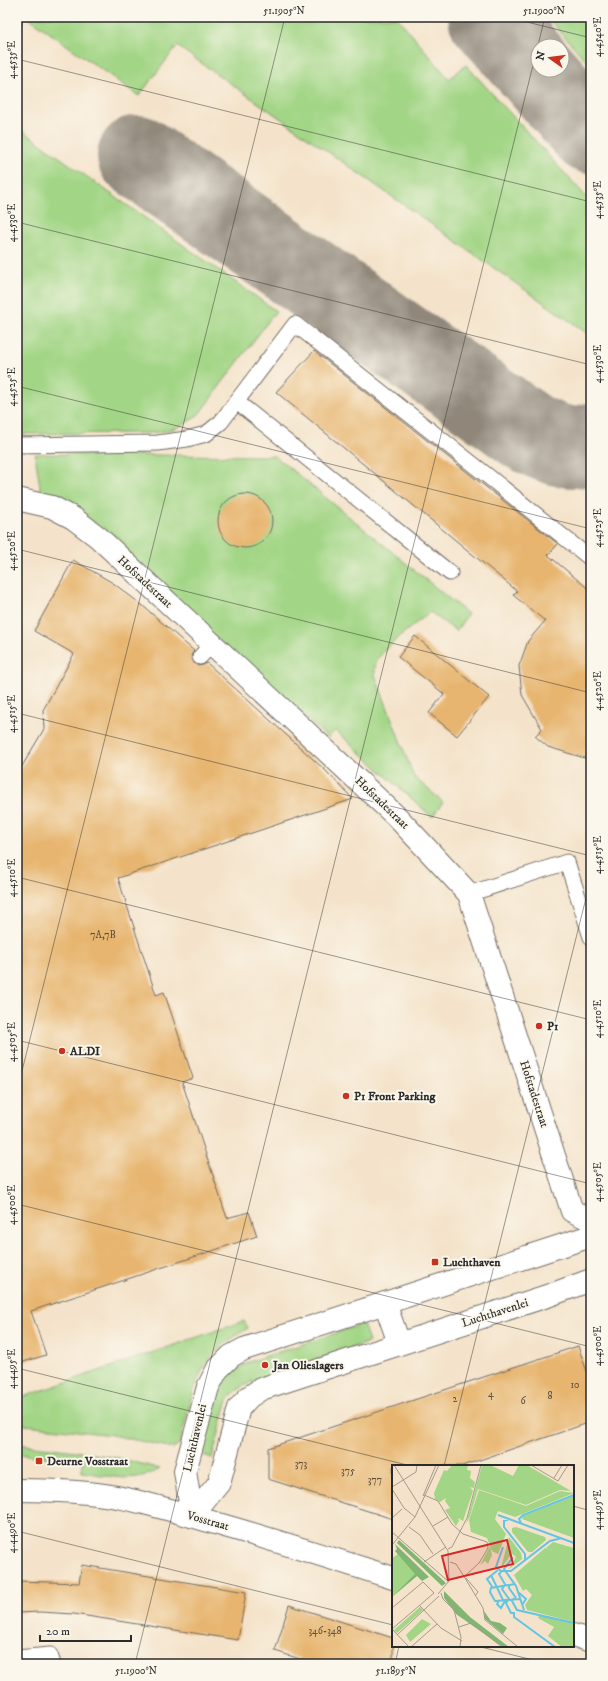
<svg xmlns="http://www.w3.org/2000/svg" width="608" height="1681" viewBox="0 0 608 1681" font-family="'IM FELL DW Pica',serif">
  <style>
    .green { fill: #a2d585; stroke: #668058 }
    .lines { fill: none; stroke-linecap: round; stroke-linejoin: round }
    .taxiway { stroke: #90877a; stroke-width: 82 }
    .building { fill: #e7b56f }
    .service-casing { stroke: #716b63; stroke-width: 17 }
    .minor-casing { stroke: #716b63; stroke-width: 24 }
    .tertiary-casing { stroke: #716b63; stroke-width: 24 }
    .service { stroke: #fff; stroke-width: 15 }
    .minor { stroke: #fff; stroke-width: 22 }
    .tertiary { stroke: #fff; stroke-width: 22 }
    .ticks { fill: none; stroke: #2b2b2b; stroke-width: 1; stroke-opacity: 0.45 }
    .poi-dot { fill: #c8321e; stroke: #fbf7ec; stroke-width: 1.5 }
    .labels { text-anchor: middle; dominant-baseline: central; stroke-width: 4; stroke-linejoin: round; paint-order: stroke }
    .number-label { font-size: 10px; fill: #5a4e3c }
    .street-label { font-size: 12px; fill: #2b2b2b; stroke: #fbf7ec }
    .poi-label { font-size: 12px; font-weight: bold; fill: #2b2b2b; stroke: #fbf7ec; text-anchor: start }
    .inset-river { fill: none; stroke: #64c5e2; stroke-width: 2 }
    .inset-road { fill: none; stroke: #a4998a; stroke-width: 1 }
    .view { fill: #d62828; fill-opacity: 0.15; stroke: #d62828; stroke-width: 2 }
    .inset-edge { fill: none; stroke: #2b2b2b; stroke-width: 2 }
    .neatline { fill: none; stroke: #2b2b2b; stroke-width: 1.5 }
    .ticks-label { font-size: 10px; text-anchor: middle; fill: #2b2b2b }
  </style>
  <rect width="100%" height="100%" fill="#fbf7ec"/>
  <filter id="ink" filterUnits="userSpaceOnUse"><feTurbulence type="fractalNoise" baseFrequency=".025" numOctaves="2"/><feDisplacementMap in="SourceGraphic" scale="8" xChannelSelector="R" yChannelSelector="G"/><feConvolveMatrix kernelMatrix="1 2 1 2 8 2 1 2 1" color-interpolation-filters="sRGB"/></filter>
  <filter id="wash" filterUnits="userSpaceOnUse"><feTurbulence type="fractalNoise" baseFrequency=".012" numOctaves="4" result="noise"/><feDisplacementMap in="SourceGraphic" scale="16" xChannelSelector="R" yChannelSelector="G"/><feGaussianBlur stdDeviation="0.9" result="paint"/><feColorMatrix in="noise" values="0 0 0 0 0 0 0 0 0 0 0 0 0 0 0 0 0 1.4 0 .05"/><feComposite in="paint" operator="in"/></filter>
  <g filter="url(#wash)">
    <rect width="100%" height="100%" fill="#f4e3ca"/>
    <g class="green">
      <polygon points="27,17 397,17 449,79 466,65 591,202 591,336 177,46 139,96"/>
      <polygon points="547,17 591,17 591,66"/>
      <path d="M17,127L276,311L199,414C180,428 174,430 151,433L17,434Z"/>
      <path d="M35,454L275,456L468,614L456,631L430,612C415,624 391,642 379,657C375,662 375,669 375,675L414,777L443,802L432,817L335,730L328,738L62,501L41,493Z"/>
      <path d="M244,1321L248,1328C235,1336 222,1345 212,1356C192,1380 188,1414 180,1442L177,1447L173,1448L112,1435L17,1424V1399Z"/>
      <path d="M363,1324L369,1342L251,1382L236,1391L230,1397L226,1406L212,1458L202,1455C208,1432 213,1394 229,1376C235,1370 242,1366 249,1362Z"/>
      <path d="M17,1444L76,1451L123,1459L160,1469C133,1484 111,1476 82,1472V1461L17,1454Z"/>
    </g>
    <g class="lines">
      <g class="taxiway">
        <polyline points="489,17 591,133"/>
        <path d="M138,156L528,432C547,442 569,452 591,444"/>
      </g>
    </g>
    <g id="blocks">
      <g class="building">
        <polygon points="314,351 558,544 548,555 591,591 591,760 548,747 535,736 542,729 522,695 519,666 528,641 545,621 513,595 517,591 276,392"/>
        <circle cx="245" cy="521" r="27"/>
        <polygon points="73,560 113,583 142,605 194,651 191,655 194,663 198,666 203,665 207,663 325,770 353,799 118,878 156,995 164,992 193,1078 182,1082 227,1218 249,1212 257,1236 31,1311 46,1355 17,1364 17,775 44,729 43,710 74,654 34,631"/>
        <polygon points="415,636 489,697 457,736 429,713 444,694 398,657"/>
        <polygon points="578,1346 591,1383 591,1422 462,1466 393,1466 393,1519 268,1479 268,1448"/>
        <polygon points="82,1565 246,1592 238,1640 74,1614 40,1612 17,1613 17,1581 79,1583"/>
        <polygon points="289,1605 393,1638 393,1664 316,1664 275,1651"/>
      </g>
    </g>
  </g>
  <g filter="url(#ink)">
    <use href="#blocks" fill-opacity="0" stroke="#716b63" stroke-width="1"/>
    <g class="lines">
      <g class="service-casing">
        <g id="service">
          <polyline points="237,402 450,573"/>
          <polyline points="17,445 158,443 187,439 206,434 221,422 295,324 489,477 591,559"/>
          <polyline points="200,657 212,644"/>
          <polyline points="469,894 567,862 591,937"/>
          <polyline points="17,1658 50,1655 53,1664"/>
        </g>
      </g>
      <g class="minor-casing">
        <g id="minor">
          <polyline points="17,499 52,507 73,518 98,537 398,818 469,894 572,1211 591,1220"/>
          <polyline points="385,1303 399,1343"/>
          <polyline points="192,1516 185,1471 208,1387 217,1370 231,1356 244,1349 591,1236"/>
          <polyline points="192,1516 219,1483 239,1408 249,1397 261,1389 550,1295 591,1280"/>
        </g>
      </g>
      <g class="tertiary-casing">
        <g id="tertiary">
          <path d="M17,1490C50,1490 84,1491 117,1497C153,1504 189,1515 225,1526C281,1542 337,1560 393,1578"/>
          <polyline points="573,1635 591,1641"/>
        </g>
      </g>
      <use href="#service" class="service"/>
      <use href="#minor" class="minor"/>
      <use href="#tertiary" class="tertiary"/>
    </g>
  </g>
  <path class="ticks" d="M507,17L591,38M17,47L24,17M17,59L591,202M17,222L591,365M17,386L591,529M17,549L591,693M17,713L591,856M17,877L591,1020M17,1040L591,1184M17,1091L285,17M17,1204L591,1347M17,1368L411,1466M444,1466L591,878M573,1506L591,1511M17,1531L393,1625M477,1646L549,1664M135,1664L545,17M395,1664L399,1646"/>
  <g class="poi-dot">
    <circle cx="539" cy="1026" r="4"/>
    <circle cx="62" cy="1051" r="4"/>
    <circle cx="346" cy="1096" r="4"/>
    <rect x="431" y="1258" width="8" height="8" rx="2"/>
    <circle cx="265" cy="1365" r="4"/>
    <rect x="35" y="1457" width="8" height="8" rx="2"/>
  </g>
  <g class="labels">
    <g class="number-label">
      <text x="103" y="935">7A,7B</text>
      <text x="575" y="1385">10</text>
      <text x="491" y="1394">4</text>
      <text x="550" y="1396">8</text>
      <text x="455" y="1399">2</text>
      <text x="523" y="1401">6</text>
      <text x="301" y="1464">373</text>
      <text x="348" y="1471">375</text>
      <text x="375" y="1480">377</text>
      <text x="325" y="1631">346-348</text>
    </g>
    <g class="street-label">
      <text transform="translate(145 582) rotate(43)">Hofstadestraat</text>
      <text transform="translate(382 803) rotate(44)">Hofstadestraat</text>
      <text transform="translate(534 1094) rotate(72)">Hofstadestraat</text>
      <text transform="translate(495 1313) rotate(-18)">Luchthavenlei</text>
      <text transform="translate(195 1438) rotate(-77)">Luchthavenlei</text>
      <text transform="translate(208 1521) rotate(16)">Vosstraat</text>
    </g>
    <g class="poi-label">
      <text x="547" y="1026">P1</text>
      <text x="70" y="1051">ALDI</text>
      <text x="354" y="1096">P1 Front Parking</text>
      <text x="443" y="1262">Luchthaven</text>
      <text x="273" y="1365">Jan Olieslagers</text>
      <text x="47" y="1461">Deurne Vosstraat</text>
    </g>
  </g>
  <g transform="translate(392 1465)">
    <rect width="182" height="182" fill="#f4e3ca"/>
    <path d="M60,0H76L75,5L79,6L78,13L83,17L82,23L78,22L81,26L71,56L66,53L67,56L64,61L53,45L58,43L53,36L54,33L48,37L43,34L42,28L52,5L55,6ZM90,0H98L121,11L127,0H135L179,26L168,25L134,40L86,24L85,27L78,51L74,59ZM87,25L134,41L168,26L182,28L123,52L106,46L103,54L114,69L106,89L100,86L95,73L79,67L77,55ZM182,31V73L130,54L131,51ZM124,62L153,72L154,75L140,87H136L120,67V63ZM117,72L129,88L130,94L117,104L124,92L120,89L109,103ZM161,77L182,83V157L135,145L133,140L140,130L134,124L131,126L122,110L153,83L161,86L154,83ZM98,81L100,90L96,99L93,96L88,100ZM6,89L26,110L0,132V93ZM28,142L31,145L5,168L2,165ZM147,150L182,159V182H170L156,171L162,162L146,153ZM30,154L39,159L18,177L14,170Z" fill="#a2d585"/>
    <path d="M7,75L54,118L50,121L5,78ZM3,79L37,112L30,116L25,111L0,132L23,109L3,86L5,84ZM52,126L78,152L117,182H111L64,149L52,133ZM92,146L99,156L108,158L115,163L111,169L93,154Z" fill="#81b672"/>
    <path class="inset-river" d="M106,50L182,78M117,54L112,56V62L133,89V95M129,58L127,54L131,50L182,30M111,82L104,102L109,106H119L158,76L170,73M121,92L112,104L124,121L132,145M110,106L107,109L114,121M99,110L111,135M123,119L99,123L98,127L103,136L128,134M117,120V123L124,133M112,121L110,124L117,134L114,138L119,148H122V152L163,182M101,123L95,114L106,105M126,127L134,134L130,140M122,133L120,136L125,145L182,158M107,136L105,139L109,143L114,134"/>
    <path class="inset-road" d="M2,0L56,86L57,116L46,129M139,0L166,16L176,0M162,13L170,0M0,22L24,7L25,0M0,24L12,43L23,52M32,30L46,36L60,59L71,69L95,77L96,83L87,98L74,110M31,31L44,0M0,53L10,44M41,61L56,52M17,62L28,70L41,89M0,67L57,117M0,80L23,52L47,0M56,84L60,82L75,53L89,0M32,97L54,82M58,97L64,99L73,113L91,143L93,155L126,182M74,113L86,127L83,131M49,128L51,134L62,145L69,172L68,182M28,141L49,163L70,176M0,143L31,117L42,128M67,162L79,158L110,182M0,164L42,128M0,164L17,182M5,170L47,131M19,182L45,159"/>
    <path class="view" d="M115,75L121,99L56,115L50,91Z"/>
    <rect width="182" height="182" class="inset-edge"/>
  </g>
  <rect width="608" height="1681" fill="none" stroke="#fbf7ec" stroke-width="44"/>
  <g transform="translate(550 58) rotate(284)"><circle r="19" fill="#fbf7ec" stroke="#a8a59f"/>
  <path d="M0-3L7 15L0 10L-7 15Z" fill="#c8321e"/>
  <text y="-6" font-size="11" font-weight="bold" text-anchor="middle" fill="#2b2b2b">N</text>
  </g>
  <path d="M40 1635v6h91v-6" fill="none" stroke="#2b2b2b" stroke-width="2"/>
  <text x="46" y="1635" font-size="12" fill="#2b2b2b" stroke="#fbf7ec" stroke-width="3" paint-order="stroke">20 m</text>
  <rect x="22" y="22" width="564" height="1637" class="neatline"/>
  <g class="ticks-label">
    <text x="284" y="14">51.1905°N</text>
    <text x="544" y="14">51.1900°N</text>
    <text transform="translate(597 37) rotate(-90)" y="4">4.4540°E</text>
    <text transform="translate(11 60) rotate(-90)" y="4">4.4535°E</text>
    <text transform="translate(597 200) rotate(-90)" y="4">4.4535°E</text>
    <text transform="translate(11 223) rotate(-90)" y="4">4.4530°E</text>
    <text transform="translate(597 364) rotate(-90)" y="4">4.4530°E</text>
    <text transform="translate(11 387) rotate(-90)" y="4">4.4525°E</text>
    <text transform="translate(597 528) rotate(-90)" y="4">4.4525°E</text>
    <text transform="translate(11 551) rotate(-90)" y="4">4.4520°E</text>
    <text transform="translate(597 691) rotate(-90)" y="4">4.4520°E</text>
    <text transform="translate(11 714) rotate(-90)" y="4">4.4515°E</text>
    <text transform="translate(597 855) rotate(-90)" y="4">4.4515°E</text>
    <text transform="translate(11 878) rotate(-90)" y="4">4.4510°E</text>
    <text transform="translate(597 1019) rotate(-90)" y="4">4.4510°E</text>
    <text transform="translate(11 1042) rotate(-90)" y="4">4.4505°E</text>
    <text transform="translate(597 1182) rotate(-90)" y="4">4.4505°E</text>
    <text transform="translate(11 1205) rotate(-90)" y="4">4.4500°E</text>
    <text transform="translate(597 1346) rotate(-90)" y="4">4.4500°E</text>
    <text transform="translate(11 1369) rotate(-90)" y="4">4.4495°E</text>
    <text transform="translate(597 1510) rotate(-90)" y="4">4.4495°E</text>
    <text transform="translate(11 1533) rotate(-90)" y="4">4.4490°E</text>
    <text x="136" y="1674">51.1900°N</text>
    <text x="396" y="1674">51.1895°N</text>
  </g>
</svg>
